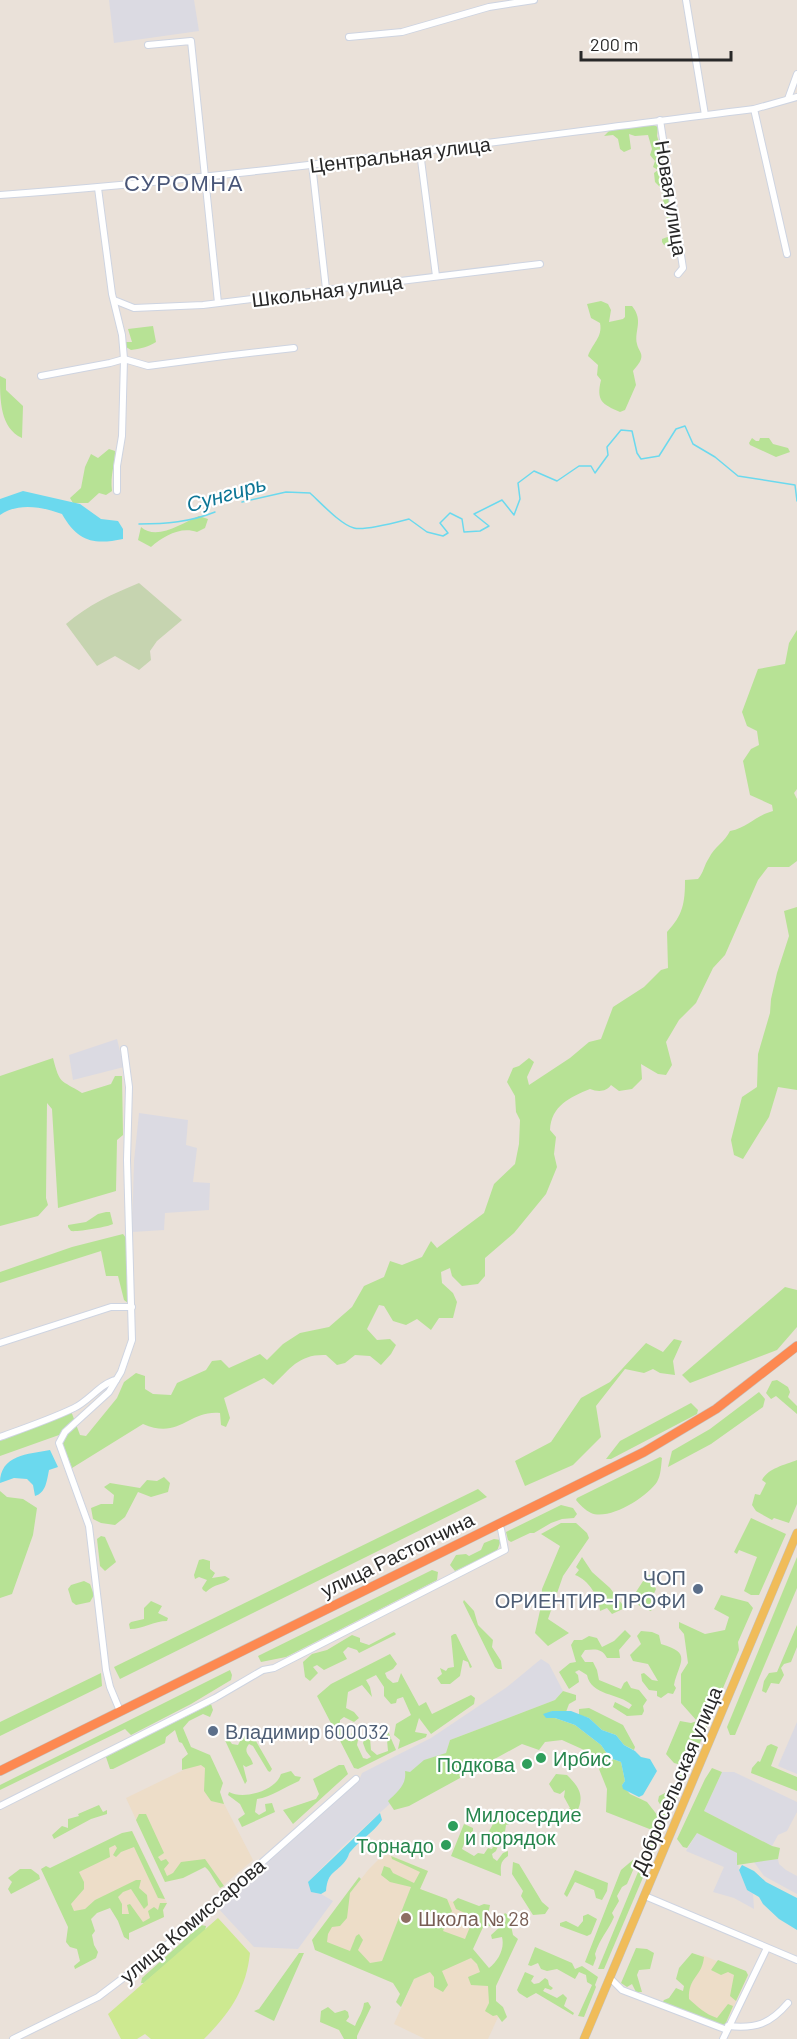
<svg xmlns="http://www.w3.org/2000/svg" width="797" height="2039" viewBox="0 0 797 2039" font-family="Barlow,sans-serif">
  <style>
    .industrial { fill: #dbdae2 }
    .education { fill: #edddc8 }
    .green { fill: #b7e295 }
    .cemetery { fill: #c6d4b0 }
    .pitch { fill: #cde990 }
    .water { fill: #6bd9ee }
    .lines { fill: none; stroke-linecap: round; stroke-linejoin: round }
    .stream { stroke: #6bd9ee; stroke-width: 1.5 }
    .minor-casing { stroke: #ced4e1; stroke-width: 8 }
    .major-casing { stroke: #c3c3c3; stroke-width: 9 }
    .highway-casing { stroke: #c3c3c3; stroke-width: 10 }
    .minor { stroke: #fff; stroke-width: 6 }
    .major { stroke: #f0bc59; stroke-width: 8 }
    .highway { stroke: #fd8951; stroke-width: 9 }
    .service-dot { fill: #5c6f8a; stroke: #fff; stroke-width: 2 }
    .leisure-dot { fill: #2e9e5b; stroke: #fff; stroke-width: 2 }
    .education-dot { fill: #8d6e63; stroke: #fff; stroke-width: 2 }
    .labels { text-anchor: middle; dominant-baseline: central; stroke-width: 4.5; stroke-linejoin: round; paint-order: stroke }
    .street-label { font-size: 20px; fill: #282828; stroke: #fff }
    .service-label { font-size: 20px; fill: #4e5e75; stroke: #fff; text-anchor: end }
    .leisure-label { font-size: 20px; fill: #27864d; stroke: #fff; text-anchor: start }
    .education-label { font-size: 20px; fill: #785e54; stroke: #fff; text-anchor: start }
    .water-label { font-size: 21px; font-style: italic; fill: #0d7696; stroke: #fff }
    .quarter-label { font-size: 22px; letter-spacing: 1.5px; fill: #495678; stroke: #fff }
  </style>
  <rect width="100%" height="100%" fill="#eae1d9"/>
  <g class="industrial">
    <polygon points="109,0 194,0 199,31 114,43"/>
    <polygon points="117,1039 124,1067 73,1080 69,1055"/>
    <polygon points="139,1113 188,1120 186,1145 197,1148 193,1182 210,1183 209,1210 165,1213 164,1230 132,1232 134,1161"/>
    <polygon points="541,1659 549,1664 563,1691 555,1700 450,1740 446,1753 341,1848 308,1882 312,1892 321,1894 333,1901 298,1949 254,1947 217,1907 360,1778 362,1773 431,1738 507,1687"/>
    <polygon points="797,1722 797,1774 778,1766"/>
    <polygon points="722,1772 734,1772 797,1802 797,1812 787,1831 778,1835 772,1846 704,1811"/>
    <polygon points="697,1833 737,1853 739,1870 747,1890 753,1893 754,1909 734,1898 713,1892 724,1867 686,1851"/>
    <polygon points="778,1859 779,1864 786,1870 797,1876 797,1894 764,1876 754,1862"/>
  </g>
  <g class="education">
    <polygon points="202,1761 253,1860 220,1888 204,1862 165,1882 126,1798"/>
    <polygon points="132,1831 167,1903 163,1910 164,1917 127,1934 111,1902 72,1921 48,1873"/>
    <polygon points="385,1853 428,1871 420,1889 484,1914 471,1946 395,1981 317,1947 327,1922 369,1869"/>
    <polygon points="471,1953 489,1986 499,2015 488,2039 425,2039 394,2024 414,1979"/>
    <polygon points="703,1955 748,1975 725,2026 680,2007"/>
  </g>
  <g class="green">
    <path d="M651,124L658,127L657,136L663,155L679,248L672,246L669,243L664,245L662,242V239L670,236L668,232L671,228C665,217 663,201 662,189L655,182L654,173L658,170L653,167L655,161L650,155L652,149L648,135L635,136L629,134L631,149L624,152L620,149L618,139L613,135L604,136L609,131Z"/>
    <path d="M601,301L608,304L611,310L609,322L623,319L625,317V306H632C644,321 634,330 637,344C638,350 643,353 641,359C640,363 635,368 633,371L636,385L625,410L620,412C602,404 596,401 601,380L597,375L598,365L588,356C592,344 603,337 600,323L591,318L587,304Z"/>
    <path d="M153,326L156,342C148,347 140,349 131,350L126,347L125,342H132L128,329Z"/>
    <path d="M0,376L6,379V390L23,406L22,438C0,428 0,400 0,376Z"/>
    <polygon points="752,438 756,441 759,441 760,438 769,438 773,444 788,448 790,452 776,457 750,445 749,443"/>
    <path d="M109,449L115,451C115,466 110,474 112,491L106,495L99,493L88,503H73L70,498L81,488L85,467L91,454L98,458Z"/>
    <path d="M199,516L208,519L205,528L197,532C181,526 163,536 151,547L138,540L141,527C157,541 182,523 199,516Z"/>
    <path d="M797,618V789L794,793L797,799V861L789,867H768L758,880L725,955L713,968L696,1003L679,1020L666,1042L672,1065L666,1075L658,1074L641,1064L642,1079L632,1089L619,1091L611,1085C606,1092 598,1092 590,1089C570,1097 551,1106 550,1130L556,1137L554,1154L557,1167L546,1194L514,1233L485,1258V1276L478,1284L462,1286L452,1276L450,1268L441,1272L442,1283L453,1293L457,1302L453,1318H439L431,1330L417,1319L406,1325L393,1321L384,1306L379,1305L367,1329L377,1340L390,1339L396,1345L391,1354L381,1365L370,1356L355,1355L345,1363L337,1365L326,1355C299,1354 291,1368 273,1385L264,1378L224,1398L230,1418L226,1427L221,1425L220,1413C188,1410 180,1440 143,1424L72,1468L59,1435L0,1456V1440L31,1429L71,1411L80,1435L86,1436L117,1398L124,1382L136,1373L145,1376V1389L153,1394L171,1395L177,1383L206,1370L212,1361L221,1360L229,1368L260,1354L267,1360L283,1344L300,1333L329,1327L352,1307L364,1286L384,1277L390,1261L402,1265L422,1257L431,1241L437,1248L484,1213L494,1184L515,1164L519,1144L520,1120L516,1112L515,1096L507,1082L513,1068L519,1066L529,1058L534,1062L527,1077L529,1085L570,1058L589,1042L601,1039L613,1007L644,987L661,970L668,968L667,932C683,915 685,903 685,880L698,879C704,872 704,865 709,858C714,847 725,842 730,831C749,827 754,816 773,811L772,805L750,795L743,761L751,749L759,745L757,731L747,726L742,712L758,669L785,664L789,643L797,630Z"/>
    <polygon points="797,907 797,1090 778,1087 769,1117 743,1159 734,1155 731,1140 742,1097 757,1087 758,1054 770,1013 771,999 777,973 789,936 784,911"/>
    <path d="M53,1058C60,1085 60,1079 82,1093L111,1084L115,1076H122L123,1135L117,1140L116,1191L58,1208L52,1109L47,1103L46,1198L48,1205L38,1216L0,1226V1076Z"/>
    <path d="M106,1212H110L113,1224C108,1227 77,1232 71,1231L68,1227V1225L86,1222L98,1214Z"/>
    <polygon points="123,1234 126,1238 128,1303 124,1300 118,1276 106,1276 101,1251 0,1283 0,1272 72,1247"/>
    <polygon points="785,1287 797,1290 797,1327 777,1350 690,1383 682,1375"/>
    <polygon points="674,1339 682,1341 673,1361 675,1375 660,1373 653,1369 644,1373 625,1369 596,1406 601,1437 573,1465 525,1486 515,1461 551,1442 581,1398 610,1382 646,1343 663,1352"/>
    <polygon points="777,1380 788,1387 790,1392 788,1397 797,1406 797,1414 776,1396 771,1399 766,1393 772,1381"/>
    <polygon points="759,1392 765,1399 763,1407 711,1444 668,1467 672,1451 710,1429"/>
    <polygon points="691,1403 698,1410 697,1414 611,1459 606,1459 620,1441"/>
    <path d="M660,1457L662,1458C661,1466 661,1475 657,1482C647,1497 609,1521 591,1513C585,1510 580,1505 576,1500L577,1498Z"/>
    <path d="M797,1460V1504L789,1523L774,1518L772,1520L756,1511L752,1505L755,1494L760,1495L766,1483L762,1480C768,1468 785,1465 797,1460Z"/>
    <polygon points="164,1477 170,1483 168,1492 151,1497 138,1492 125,1517 115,1525 101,1523 93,1519 91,1508 101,1504 113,1504 114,1495 104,1487 110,1483 140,1488 147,1480 157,1481"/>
    <polygon points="478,1489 487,1497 120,1679 114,1667"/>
    <polygon points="0,1491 7,1497 23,1499 37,1508 33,1535 12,1594 0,1598"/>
    <polygon points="561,1505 573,1508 577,1514 574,1518 562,1519 551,1523 534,1533 530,1533 511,1542 508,1540 506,1532"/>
    <polygon points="751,1518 786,1534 759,1595 751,1595 744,1591 757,1557 739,1550 737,1554 734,1552"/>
    <polygon points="561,1523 576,1523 587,1533 589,1538 563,1576 548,1619 569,1633 548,1646 535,1633 541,1606 542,1589 560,1546 541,1534"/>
    <polygon points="101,1536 105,1537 116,1562 105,1571 100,1566 97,1539"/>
    <polygon points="494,1539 501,1540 497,1551 455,1571 450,1565 456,1555 466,1554 469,1556 481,1550 484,1543"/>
    <path d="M582,1557L592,1572L610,1588L625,1608L612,1614L607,1608L600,1611C599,1597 589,1580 575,1575L579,1570L576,1567Z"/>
    <polygon points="797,1557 797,1588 735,1735 730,1735 727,1727"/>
    <path d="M203,1559L210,1561V1569L215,1573L212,1578L225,1576L230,1579C222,1586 215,1583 206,1592L203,1590L202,1588L207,1580L199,1577L195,1579L194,1575L199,1560Z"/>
    <polygon points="432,1570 438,1572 437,1580 286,1657 261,1662 258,1656"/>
    <path d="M647,1575H652L653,1583L656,1589L651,1600L655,1603L651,1611C641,1608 636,1605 634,1595Z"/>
    <polygon points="84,1581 90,1584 94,1595 90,1602 76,1605 72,1602 68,1589 71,1585"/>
    <polygon points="721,1595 748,1602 753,1608 738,1642 739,1650 653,1855 647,1854 664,1811 658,1801 659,1796 665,1793 672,1793 679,1775 685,1766 674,1763 666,1754 680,1721 691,1723 697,1721 681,1703 681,1674 688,1663 684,1634 679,1628 679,1622 705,1634 725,1630 729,1617 714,1609"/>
    <polygon points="464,1600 474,1611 478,1625 493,1640 492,1647 501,1661 502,1669 498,1669 495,1667 463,1602"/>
    <path d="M151,1601L162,1606L158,1613L168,1618L167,1621C154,1621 143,1629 130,1629L129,1624L131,1622L144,1619V1608Z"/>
    <polygon points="797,1625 797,1647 791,1662 784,1664 781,1668 784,1675 779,1684 771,1683 766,1693 762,1691 764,1681 769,1673 777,1672"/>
    <path d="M625,1630L631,1636L619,1650L620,1658H607C602,1648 595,1649 585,1650L581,1656L585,1662H593L597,1670L599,1680L621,1689L624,1683L627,1681L631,1688L639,1690L647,1700L643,1706L644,1711L642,1715L627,1716L613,1707L615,1702L629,1709L632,1705C619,1693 591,1696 587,1675L579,1670L575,1672L578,1675L579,1682L569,1689L559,1672L570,1663L576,1662L571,1645L574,1640H582L589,1636L597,1638L602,1647L614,1641Z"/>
    <path d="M641,1631L652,1632L659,1635L661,1644C693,1653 679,1662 674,1685L676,1688L673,1694L668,1693L661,1698L657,1696V1691L649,1690L642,1681L641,1674L644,1673L652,1680L658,1681L648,1664L633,1661L630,1655L641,1644L637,1636Z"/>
    <polygon points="394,1632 396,1634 395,1635 359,1653 357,1650 348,1647 343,1652 347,1659 324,1670 317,1665 313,1667 318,1673 310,1681 305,1677 303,1662 312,1654 327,1650 352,1635 360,1638 360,1642 369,1645"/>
    <polygon points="454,1634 456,1634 472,1667 470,1668 468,1662 463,1660 460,1676 450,1684 441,1684 437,1678 442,1674 440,1668 446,1671 448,1668 454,1667 451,1636"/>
    <polygon points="390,1654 397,1664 393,1669 385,1673 387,1678 393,1683 398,1682 401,1673 419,1706 426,1702 432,1714 471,1695 475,1698 474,1704 431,1734 419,1718 415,1732 427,1734 426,1737 398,1749 400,1740 394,1735 396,1724 411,1715 403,1697 397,1699 396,1703 391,1704 384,1696 384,1687 376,1675 366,1680 370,1687 372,1697 362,1685 348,1692 346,1708 354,1712 359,1718 354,1722 344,1717 340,1720 340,1728 349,1741 353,1739 351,1734 353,1732 358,1740 357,1745 363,1758 367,1759 371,1757 366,1751 363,1743 364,1740 370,1738 371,1750 377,1755 388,1751 387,1740 382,1732 387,1729 396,1750 358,1769 354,1768 317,1696 331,1684"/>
    <polygon points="230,1670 232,1675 231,1680 191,1704 131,1735 125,1729 0,1790 0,1785"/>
    <polygon points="101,1673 102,1686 0,1736 0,1722"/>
    <path d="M563,1691L576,1695V1700L569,1704L566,1712L552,1711L546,1718H555L575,1725L601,1745L610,1758L621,1762L625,1781L622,1785L630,1794L647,1802L658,1816L652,1830L606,1812L607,1789L593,1754L562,1740L545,1742L539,1750L522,1744L409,1806L394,1810L388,1801C397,1792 407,1785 405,1771L410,1772L424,1760L446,1753L450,1740L555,1700Z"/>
    <polygon points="211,1704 213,1710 210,1717 203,1714 189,1721 183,1728 191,1747 210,1755 223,1783 220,1792 224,1804 211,1801 204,1791 205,1768 201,1765 182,1770 182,1759 188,1754 182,1743 179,1742 175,1730 166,1737 165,1743 113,1769 110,1769 106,1757"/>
    <polygon points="589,1708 623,1725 635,1747 634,1750 624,1745 616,1735 602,1730 589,1718 579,1715 579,1709"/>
    <path d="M248,1734L253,1736L272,1769L270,1772L268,1771L253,1746L249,1744C242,1753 251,1755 253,1764L246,1767L243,1765L247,1781L245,1784L224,1738L227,1737L232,1744L238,1745L243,1735Z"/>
    <polygon points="771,1744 778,1747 771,1766 797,1777 797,1791 751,1773 752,1768 758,1761 760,1762 767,1746"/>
    <polygon points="339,1765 344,1765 348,1774 293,1824 283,1810 316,1799 319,1794 313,1779"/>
    <polygon points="712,1768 722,1772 704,1811 772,1846 780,1848 778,1859 737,1865 737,1853 697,1833 687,1848 683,1847 677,1839 705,1779"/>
    <path d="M291,1771L295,1776L301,1777L299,1781C285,1787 271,1797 257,1799L255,1812L259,1815L266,1811L265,1804L272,1803L275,1812L242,1827L238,1819L245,1814L240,1804L228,1795L229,1792C243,1800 276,1791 281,1774Z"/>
    <path d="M556,1774L567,1775C582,1790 585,1798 574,1818L564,1811L570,1808L564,1797L565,1790L560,1794L554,1792L549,1784Z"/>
    <polygon points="99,1805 103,1812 107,1810 107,1814 91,1819 54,1839 52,1835 62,1826 68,1828 68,1819 79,1816 78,1814"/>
    <polygon points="508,1809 518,1813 518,1821 506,1825 505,1832 501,1837 488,1833 498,1815 502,1814"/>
    <path d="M139,1814H146L164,1853L158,1857L161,1861L166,1859L169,1863L164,1869L167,1876L173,1873L181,1862L205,1859L224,1886L220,1888C214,1881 212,1873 205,1867L183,1878L165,1882L136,1820Z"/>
    <path d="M464,1824L473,1828V1831L467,1836L462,1849L474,1856L478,1853L484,1854L488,1848L492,1849L495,1842L499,1843L496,1851L492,1854L493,1858L497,1861L503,1853L508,1851V1856C499,1862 501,1867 501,1876L451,1856Z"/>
    <polygon points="132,1831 165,1899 158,1898 134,1847 121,1852 116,1857 113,1855 117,1848 115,1845 109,1848 110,1857 79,1872 84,1882 84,1889 71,1904 74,1911 85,1909 95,1900 136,1880 141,1880 139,1888 147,1895 148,1905 144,1909 131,1889 123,1892 118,1897 122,1904 122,1914 129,1914 127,1905 130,1904 143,1922 150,1918 148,1911 154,1907 158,1910 160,1903 167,1903 163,1910 164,1917 129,1933 129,1940 124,1937 118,1921 110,1908 97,1913 91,1919 95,1931 92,1935 94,1945 98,1952 96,1958 75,1969 74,1966 80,1961 77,1949 70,1947 66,1942 68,1927 41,1869 46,1866 50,1868 122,1833"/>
    <path d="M391,1856L428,1871L420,1889L447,1899L452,1911L443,1931L465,1939L474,1917L456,1909L453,1902L458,1898L479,1906L484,1904L490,1905L488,1915L494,1921L493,1927L484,1925L473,1949L489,1968C498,1961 505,1949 502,1937L492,1939L491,1935L501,1926L500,1919L505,1913L509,1916L513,1935L518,1939L496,1986V2001L503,2007L507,2017L502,2022L497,2015L493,2016L485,2011L489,2003L488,1986L471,1985L468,1977L480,1972L477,1964L471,1958L442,1971L448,1985L443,1992L434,1987V1977L430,1972L414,1979L401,2007L396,2002L400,1994L393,1983L315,1950L312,1940L359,1877L361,1879L350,1893L347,1918L340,1926L332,1927L328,1934L327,1942L350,1951L356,1936L359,1934L363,1940L358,1950L370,1963L382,1961L411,1887L390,1882L381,1875L384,1866L390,1868L393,1873L414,1883L420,1872L392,1859Z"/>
    <path d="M634,1859L637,1861L627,1884L622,1887L617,1896L619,1901L612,1913L614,1917C608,1931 600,1938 595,1954L596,1958L593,1966L585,1962L621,1870Z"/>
    <polygon points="647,1859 650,1861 604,1969 598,1969 643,1860"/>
    <polygon points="513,1862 519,1864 542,1902 549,1908 545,1914 533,1915 521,1896 523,1891 512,1874"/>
    <polygon points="20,1869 31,1869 39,1875 40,1879 11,1894 8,1889 12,1882 8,1878"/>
    <polygon points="575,1870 608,1883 607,1891 602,1900 596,1898 594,1890 575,1882 567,1897 564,1894"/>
    <polygon points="588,1914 597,1919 591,1934 587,1936 560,1926 560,1923 566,1921 578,1927 583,1921 583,1916"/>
    <polygon points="201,1925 206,1926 205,1931 144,1983 141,1983 142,1978"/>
    <polygon points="535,1947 572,1963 575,1969 582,1966 598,1977 595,1985 596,1987 584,2017 578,2016 592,1985 587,1982 586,1975 579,1972 575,1979 557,1969 547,1971 541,1969 538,1963 531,1966 528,1965"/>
    <polygon points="636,1948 647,1949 654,1953 650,1969 639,1970 637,1975 642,1992 636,1992 632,1984 627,1987 621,1983"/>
    <polygon points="299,1953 304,1953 274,2021 254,2011 259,2009"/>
    <path d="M692,1953L704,1957C702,1977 688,1977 689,1999C698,2007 705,2014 717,2018L728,2004L733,2006L725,2025L714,2023L662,2003L664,2000L669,1998L676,1988L683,1991L684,1986L676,1979L679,1968Z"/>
    <polygon points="718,1960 746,1971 748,1975 736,2001 730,1996 734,1975 728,1972 721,1975 711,1970"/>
    <polygon points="525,1972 534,1976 531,1981 534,1984 539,1983 545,1978 548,1980 549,1985 553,1988 551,1990 545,1988 543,1991 557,1998 563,1994 567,1998 564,2006 574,2013 573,2015 536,1993 527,1998 519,1993 517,1990"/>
    <path d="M368,2002L371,2007L357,2036V2039H344L339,2030L320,2022L321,2011L328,2007L335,2013L345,2010L348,2012L349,2017L346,2021L355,2026C358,2018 363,2012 364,2003Z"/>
  </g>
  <path class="cemetery" d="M139,583L182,620L157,641L150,651L151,660L139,670L115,656L97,666L66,624C88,605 112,594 139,583Z"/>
  <path class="pitch" d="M218,1918L250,1953C246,1990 230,2013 204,2039H151L145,2034L137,2039H121L108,2014Z"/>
  <g class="water">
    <path d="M23,491L80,504L101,519L118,521L123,529V539C94,545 78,542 62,514C42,507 19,502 0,515V499Z"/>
    <path d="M50,1450L58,1467L49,1470C47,1480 46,1493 35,1496L33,1485L27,1479L14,1478L0,1483C0,1455 28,1454 50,1450Z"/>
    <polygon points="552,1711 571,1711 589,1718 602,1730 616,1735 624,1745 635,1751 641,1757 650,1759 657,1771 643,1795 639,1797 623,1789 622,1785 625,1781 621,1762 610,1758 601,1745 575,1725 555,1718 546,1718 543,1714"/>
    <path d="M380,1813L382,1820C373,1833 360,1840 351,1851C348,1854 349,1856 346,1860C336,1874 328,1870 326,1891L321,1894L311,1892L308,1882Z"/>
    <polygon points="742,1865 754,1871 766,1882 797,1898 797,1930 779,1919 763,1904 759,1897 747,1890 739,1870"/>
  </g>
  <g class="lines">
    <g class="stream">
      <path d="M242,502L286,492L310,493C320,502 341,525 354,528C365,531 397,522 409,519L427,532L443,536L448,533L440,523L450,513L462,519L464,532L480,531L489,526L474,514L502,500L514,515L520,499L518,483L534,471L557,481L579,466H591L595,473L608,455L607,447L621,430L632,431L637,453L641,459L659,456L676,429L685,426L693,444L715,457L738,476L795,485L797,501"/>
      <path d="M139,524C166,524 190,522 215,512"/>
    </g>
    <g class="minor-casing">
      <g id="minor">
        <polyline points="686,0 705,115"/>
        <polyline points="349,37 402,32 489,7 534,0"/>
        <polyline points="148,45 191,41 218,303"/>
        <polyline points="788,99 797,74"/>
        <polyline points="754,109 787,254"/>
        <polyline points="660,120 683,268 678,274"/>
        <polyline points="420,152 436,276"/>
        <polyline points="312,164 326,289"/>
        <polyline points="98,188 112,294 122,335 124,359 122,436 117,466 117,491"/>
        <path d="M0,195C252,177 503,140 754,109L797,97"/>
        <polyline points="114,300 134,308 203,305 540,264"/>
        <polyline points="124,359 148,366 224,356 294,348"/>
        <polyline points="41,376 110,363 124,359"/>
        <polyline points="0,1343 111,1307 132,1307"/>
        <path d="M0,1437C25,1428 51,1419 74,1408C89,1401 101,1383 116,1380"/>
        <polyline points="120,1711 110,1687 106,1670 89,1526 59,1443 65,1432 109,1392 121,1372 132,1340 127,1160 129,1087 124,1049"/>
        <polyline points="0,1806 215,1698 263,1670 274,1668 505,1550 501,1529"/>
        <polyline points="645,1896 797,1960"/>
        <polyline points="610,1978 622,1990 727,2030"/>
        <path d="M728,2026C756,2029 770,2024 788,2003"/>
        <polyline points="13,2039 98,1997 180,1935 356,1779"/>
        <polyline points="723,2039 767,1948"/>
      </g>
    </g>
    <g class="major-casing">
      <polyline id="major" points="584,2039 797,1533"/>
    </g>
    <g class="highway-casing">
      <polyline id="highway" points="0,1771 644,1452 716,1409 797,1346"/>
    </g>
    <use href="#minor" class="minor"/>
    <use href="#major" class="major"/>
    <use href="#highway" class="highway"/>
  </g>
  <g class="service-dot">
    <circle cx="698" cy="1589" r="6"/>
    <circle cx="213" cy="1731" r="6"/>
  </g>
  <g class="leisure-dot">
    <circle cx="541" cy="1758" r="6"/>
    <circle cx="527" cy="1764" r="6"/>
    <circle cx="453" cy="1826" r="6"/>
    <circle cx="446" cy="1845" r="6"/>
  </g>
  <circle class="education-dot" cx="406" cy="1918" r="6"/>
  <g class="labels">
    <g class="street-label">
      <text transform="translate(400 154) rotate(-7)">Центральная улица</text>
      <text transform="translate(672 198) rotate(81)">Новая улица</text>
      <text transform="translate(327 290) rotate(-7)">Школьная улица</text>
      <text transform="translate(397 1554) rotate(-26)">улица Растопчина</text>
      <text transform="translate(676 1780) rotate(-67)">Добросельская улица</text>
      <text transform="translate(192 1920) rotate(-40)">улица Комиссарова</text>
    </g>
    <g class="service-label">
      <text x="686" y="1577">ЧОП<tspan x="686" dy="23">ОРИЕНТИР-ПРОФИ</tspan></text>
      <text x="225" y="1731" text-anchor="start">Владимир 600032</text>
    </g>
    <g class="leisure-label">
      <text x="553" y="1758">Ирбис</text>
      <text x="515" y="1764" text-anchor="end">Подкова</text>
      <text x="465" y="1814">Милосердие<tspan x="465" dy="23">и порядок</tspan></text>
      <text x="434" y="1845" text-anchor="end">Торнадо</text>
    </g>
    <g class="education-label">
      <text x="418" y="1918">Школа № 28</text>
    </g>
    <g class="water-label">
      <text transform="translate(226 493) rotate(-16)">Сунгирь</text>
    </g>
    <g class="quarter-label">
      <text x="184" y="182">СУРОМНА</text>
    </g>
  </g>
  <path d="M581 51v9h150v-9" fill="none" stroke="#282828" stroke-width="3"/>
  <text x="590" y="51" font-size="18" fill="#282828" stroke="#ffffff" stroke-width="4.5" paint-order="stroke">200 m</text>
</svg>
